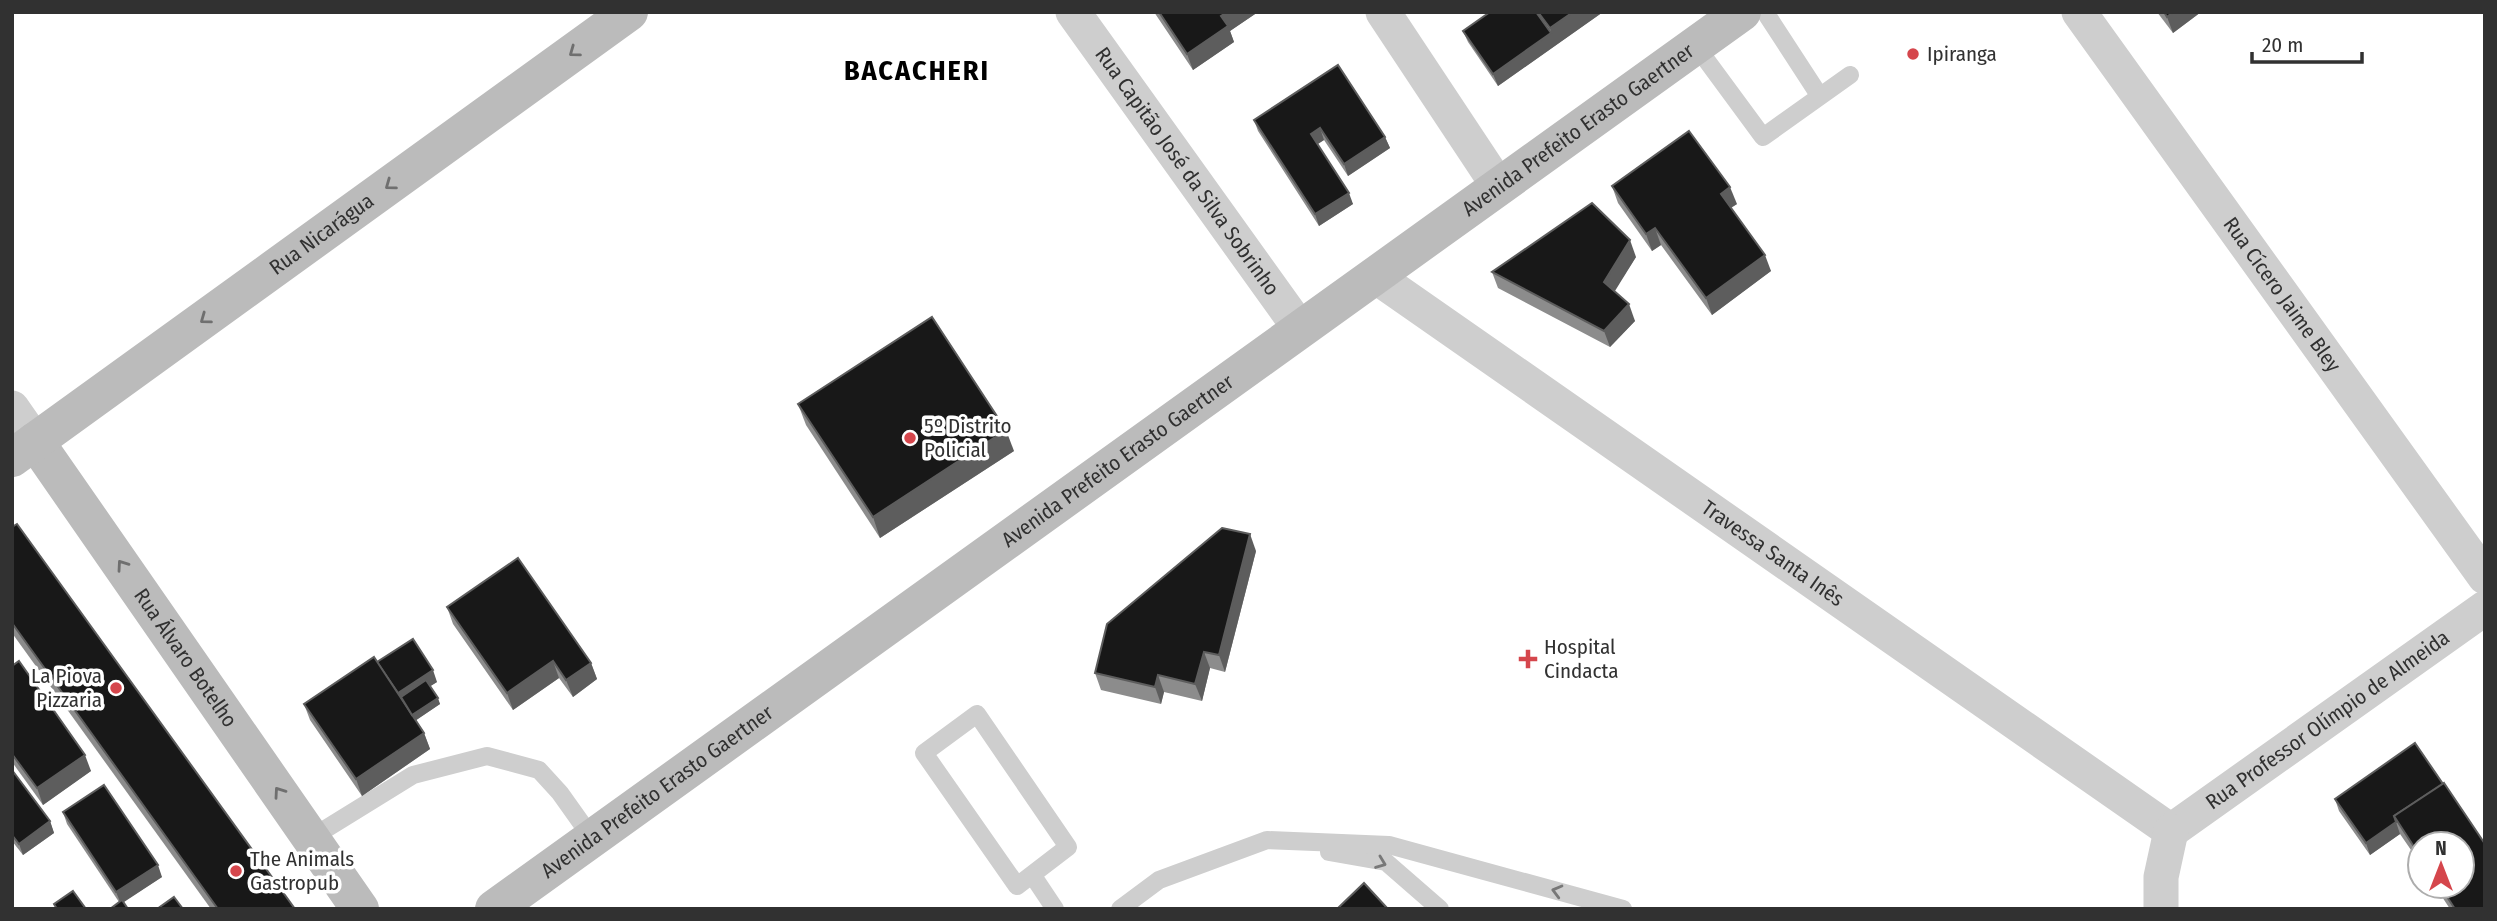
<svg xmlns="http://www.w3.org/2000/svg" width="2497" height="921" viewBox="0 0 2497 921" font-family="'Fira Sans Condensed',sans-serif">
  <style>
    .lines { fill: none; stroke-linecap: round; stroke-linejoin: round }
    .service { stroke: #cecece; stroke-width: 18 }
    .minor { stroke: #cecece; stroke-width: 35 }
    .secondary { stroke: #bbb; stroke-width: 38 }
    .wall { fill: #8c8c8c }
    .shaded-wall { fill: #5d5d5d }
    .building { fill: #181818; stroke: #5d5d5d; stroke-width: 2 }
    .oneway { stroke: #6f6f6f }
    .oneway2 { stroke: #787878 }
    .poi-dot { fill: #d5464c; stroke: #fff; stroke-width: 2.5 }
    .labels { text-anchor: middle; dominant-baseline: central; stroke-width: 7; stroke-linejoin: round; paint-order: stroke }
    .poi-label { font-size: 21px; fill: #313131; stroke: #fff; text-anchor: start }
    .street-label { font-size: 21px; fill: #313131; stroke: #fff }
    .district-label { font-size: 28px; font-weight: bold; letter-spacing: 2px; fill: #000; stroke: #fff }
  </style>
  <rect width="100%" height="100%" fill="#fff"/>
  <g class="lines">
    <g class="service">
      <polyline points="1765,12 1819,95"/>
      <polyline points="1696,46 1763,137 1850,75"/>
      <polygon points="977,714 1068,847 1017,886 924,753"/>
      <polyline points="311,838 413,775 487,756 539,770 560,793 592,838"/>
      <polyline points="1329,852 1386,862 1440,909"/>
      <polyline points="1033,876 1055,909"/>
      <polyline points="1120,909 1159,880 1267,840 1389,845 1623,909"/>
    </g>
    <g class="minor">
      <path id="s1" d="M1073,12L1301,330"/>
      <polyline points="1383,12 1499,187"/>
      <path id="s2" d="M2079,12L2485,577"/>
      <path id="s3" d="M1375,276L2171,831"/>
      <polyline points="12,408 35,441"/>
      <path id="s4" d="M2171,831L2485,608"/>
      <polyline points="2161,909 2161,877 2171,831"/>
    </g>
    <g class="secondary">
      <path id="s5" d="M35,441L360,909"/>
      <path id="s6" d="M12,458L629,12"/>
      <path id="s7" d="M494,909L1742,12"/>
    </g>
  </g>
  <g class="wall">
    <polygon points="1154,12 1258,12 1230,31 1234,42 1193,70"/>
    <polygon points="1490,12 1603,12 1498,86 1468,42 1463,31"/>
    <polygon points="2157,12 2201,12 2173,33"/>
    <polygon points="1254,120 1385,137 1390,148 1348,176 1324,140 1317,144 1353,204 1319,226 1258,131"/>
    <polygon points="1612,186 1737,204 1731,208 1771,271 1712,315 1661,245 1652,251 1618,203"/>
    <polygon points="1636,257 1614,291 1635,321 1610,347 1498,288 1492,272"/>
    <polygon points="798,404 1014,451 880,538 806,425"/>
    <polygon points="12,527 295,909 211,909 12,633"/>
    <polygon points="1256,551 1225,672 1210,668 1202,701 1164,692 1161,704 1101,690 1095,673"/>
    <polygon points="447,607 591,663 597,679 573,697 559,678 513,710 453,624"/>
    <polygon points="377,662 437,682 430,686 440,704 416,720 424,733 430,749 362,796 310,720 304,704"/>
    <polygon points="12,666 91,771 43,805 12,762"/>
    <polygon points="2415,743 2485,909 2450,909 2435,886 2462,886 2420,844 2420,863 2400,834 2370,855 2339,811 2335,799"/>
    <polygon points="12,770 50,821 54,833 23,855 12,841"/>
    <polygon points="63,812 162,877 123,902 119,902 67,824"/>
  </g>
  <g class="shaded-wall">
    <polygon points="1227,12 1258,12 1230,31 1234,42 1193,70 1187,54 1221,16"/>
    <polygon points="1573,12 1603,12 1498,86 1493,74 1551,33 1550,28"/>
    <polygon points="2173,12 2201,12 2173,33 2167,17"/>
    <polygon points="1320,128 1324,140 1315,146 1311,134"/>
    <polygon points="1385,137 1390,148 1348,176 1344,164"/>
    <polygon points="1730,187 1737,204 1727,210 1721,194"/>
    <polygon points="1349,193 1353,204 1319,226 1315,214"/>
    <polygon points="1655,228 1661,245 1652,251 1646,234"/>
    <polygon points="1630,240 1636,257 1610,299 1604,282"/>
    <polygon points="1765,255 1771,271 1712,315 1706,298"/>
    <polygon points="1629,304 1635,321 1610,347 1604,331"/>
    <polygon points="1006,430 1014,451 880,538 873,517"/>
    <polygon points="1250,534 1256,551 1225,672 1219,655"/>
    <polygon points="1204,652 1210,668 1202,701 1195,684"/>
    <polygon points="553,661 559,678 513,710 507,693"/>
    <polygon points="591,663 597,679 573,697 566,680"/>
    <polygon points="433,670 437,682 401,705 396,694"/>
    <polygon points="1158,675 1164,692 1161,704 1155,687"/>
    <polygon points="438,698 440,704 412,723 410,717"/>
    <polygon points="424,733 430,749 362,796 356,779"/>
    <polygon points="85,755 91,771 43,805 37,788"/>
    <polygon points="50,821 54,833 23,855 19,844"/>
    <polygon points="2396,822 2400,834 2370,855 2366,843"/>
    <polygon points="158,865 162,877 121,904 116,892"/>
  </g>
  <g class="building">
    <polygon points="1159,12 1227,12 1221,16 1228,26 1187,54"/>
    <polygon points="1490,12 1536,12 1551,33 1493,74 1463,31"/>
    <polygon points="1538,12 1573,12 1550,28"/>
    <polygon points="2164,12 2173,12 2167,17"/>
    <polygon points="1338,65 1385,137 1344,164 1320,128 1311,134 1349,193 1315,214 1254,120"/>
    <polygon points="1689,131 1730,187 1721,194 1765,255 1706,298 1655,228 1646,234 1612,186"/>
    <polygon points="1592,203 1630,240 1604,282 1629,304 1604,331 1492,272"/>
    <polygon points="932,317 1006,430 873,517 798,404"/>
    <polygon points="17,524 295,909 218,909 12,623 12,527"/>
    <polygon points="1222,528 1250,534 1219,655 1204,652 1195,684 1158,675 1155,687 1095,673 1107,624"/>
    <polygon points="518,558 591,663 566,680 553,661 507,693 447,607"/>
    <polygon points="413,639 433,670 398,693 377,662"/>
    <polygon points="374,657 424,733 356,779 304,704"/>
    <polygon points="19,661 85,755 37,788 12,754 12,666"/>
    <polygon points="426,680 438,698 412,715 401,697"/>
    <polygon points="2415,743 2443,784 2394,816 2396,822 2366,843 2335,799"/>
    <polygon points="12,770 50,821 19,844 12,835"/>
    <polygon points="2444,783 2485,844 2485,909 2455,909 2440,886 2462,886 2462,844 2420,844 2420,856 2394,816"/>
    <polygon points="104,785 158,865 116,892 63,812"/>
    <polygon points="1364,883 1388,909 1337,909"/>
    <polygon points="73,891 86,909 57,909 54,904"/>
    <polygon points="174,897 183,909 157,909"/>
    <polygon points="122,900 128,909 110,909"/>
  </g>
  <defs><path id="oneway-chevron" d="M-2-3.5L2.5 0L-2 3.5" fill="none" stroke-width="1.6" stroke-linecap="round" stroke-linejoin="round" transform="scale(1.75)"/></defs>
  <g class="oneway">
    <use href="#oneway-chevron" transform="translate(574 52) rotate(144)"/>
    <use href="#oneway-chevron" transform="translate(390 185) rotate(144)"/>
    <use href="#oneway-chevron" transform="translate(205 319) rotate(144)"/>
    <use href="#oneway-chevron" transform="translate(122 565) rotate(-125)"/>
    <use href="#oneway-chevron" transform="translate(279 792) rotate(-125)"/>
  </g>
  <g class="oneway2">
    <use href="#oneway-chevron" transform="translate(1381 863) rotate(21)"/>
    <use href="#oneway-chevron" transform="translate(1557 891) rotate(-165)"/>
  </g>
  <g class="poi-dot">
    <circle cx="1913" cy="54" r="7"/>
    <circle cx="910" cy="438" r="7"/>
    <path d="M1524.5 648.5h7v7h7v7h-7v7h-7v-7h-7v-7h7z"/>
    <circle cx="116" cy="688" r="7"/>
    <circle cx="236" cy="871" r="7"/>
  </g>
  <g class="labels">
    <g class="poi-label">
      <text x="1927" y="54">Ipiranga</text>
      <text x="924" y="426">5º Distrito<tspan x="924" dy="24">Policial</tspan></text>
      <text x="1544" y="647">Hospital<tspan x="1544" dy="24">Cindacta</tspan></text>
      <text x="102" y="676" text-anchor="end">La Piova<tspan x="102" dy="24">Pizzaria</tspan></text>
      <text x="250" y="859">The Animals<tspan x="250" dy="24">Gastropub</tspan></text>
    </g>
    <g class="street-label">
      <text stroke="none"><textPath href="#s7" startOffset="1335">Avenida Prefeito Erasto Gaertner</textPath></text>
      <text stroke="none"><textPath href="#s1" startOffset="196">Rua Capitão José da Silva Sobrinho</textPath></text>
      <text stroke="none"><textPath href="#s6" startOffset="382">Rua Nicarágua</textPath></text>
      <text stroke="none"><textPath href="#s2" startOffset="348">Rua Cícero Jaime Bley</textPath></text>
      <text stroke="none"><textPath href="#s7" startOffset="768">Avenida Prefeito Erasto Gaertner</textPath></text>
      <text stroke="none"><textPath href="#s3" startOffset="485">Travessa Santa Inês</textPath></text>
      <text stroke="none"><textPath href="#s5" startOffset="264">Rua Álvaro Botelho</textPath></text>
      <text stroke="none"><textPath href="#s4" startOffset="192">Rua Professor Olímpio de Almeida</textPath></text>
      <text stroke="none"><textPath href="#s7" startOffset="201">Avenida Prefeito Erasto Gaertner</textPath></text>
    </g>
    <g class="district-label">
      <text x="917" y="70">BACACHERI</text>
    </g>
  </g>
  <rect width="2497" height="921" fill="none" stroke="#313131" stroke-width="28"/>
  <g transform="translate(2441 865)"><circle r="33" fill="#ffffff" stroke="#adadad" stroke-width="2"/>
  <path d="M0-5L12 26L0 18L-12 26Z" fill="#d5464c"/>
  <text y="-10" font-size="19" font-weight="bold" text-anchor="middle" fill="#313131">N</text>
  </g>
  <path d="M2252 52v10h110v-10" fill="none" stroke="#313131" stroke-width="3.5"/>
  <text x="2262" y="52" font-size="21" fill="#313131" stroke="#ffffff" stroke-width="5" paint-order="stroke">20 m</text>
</svg>
